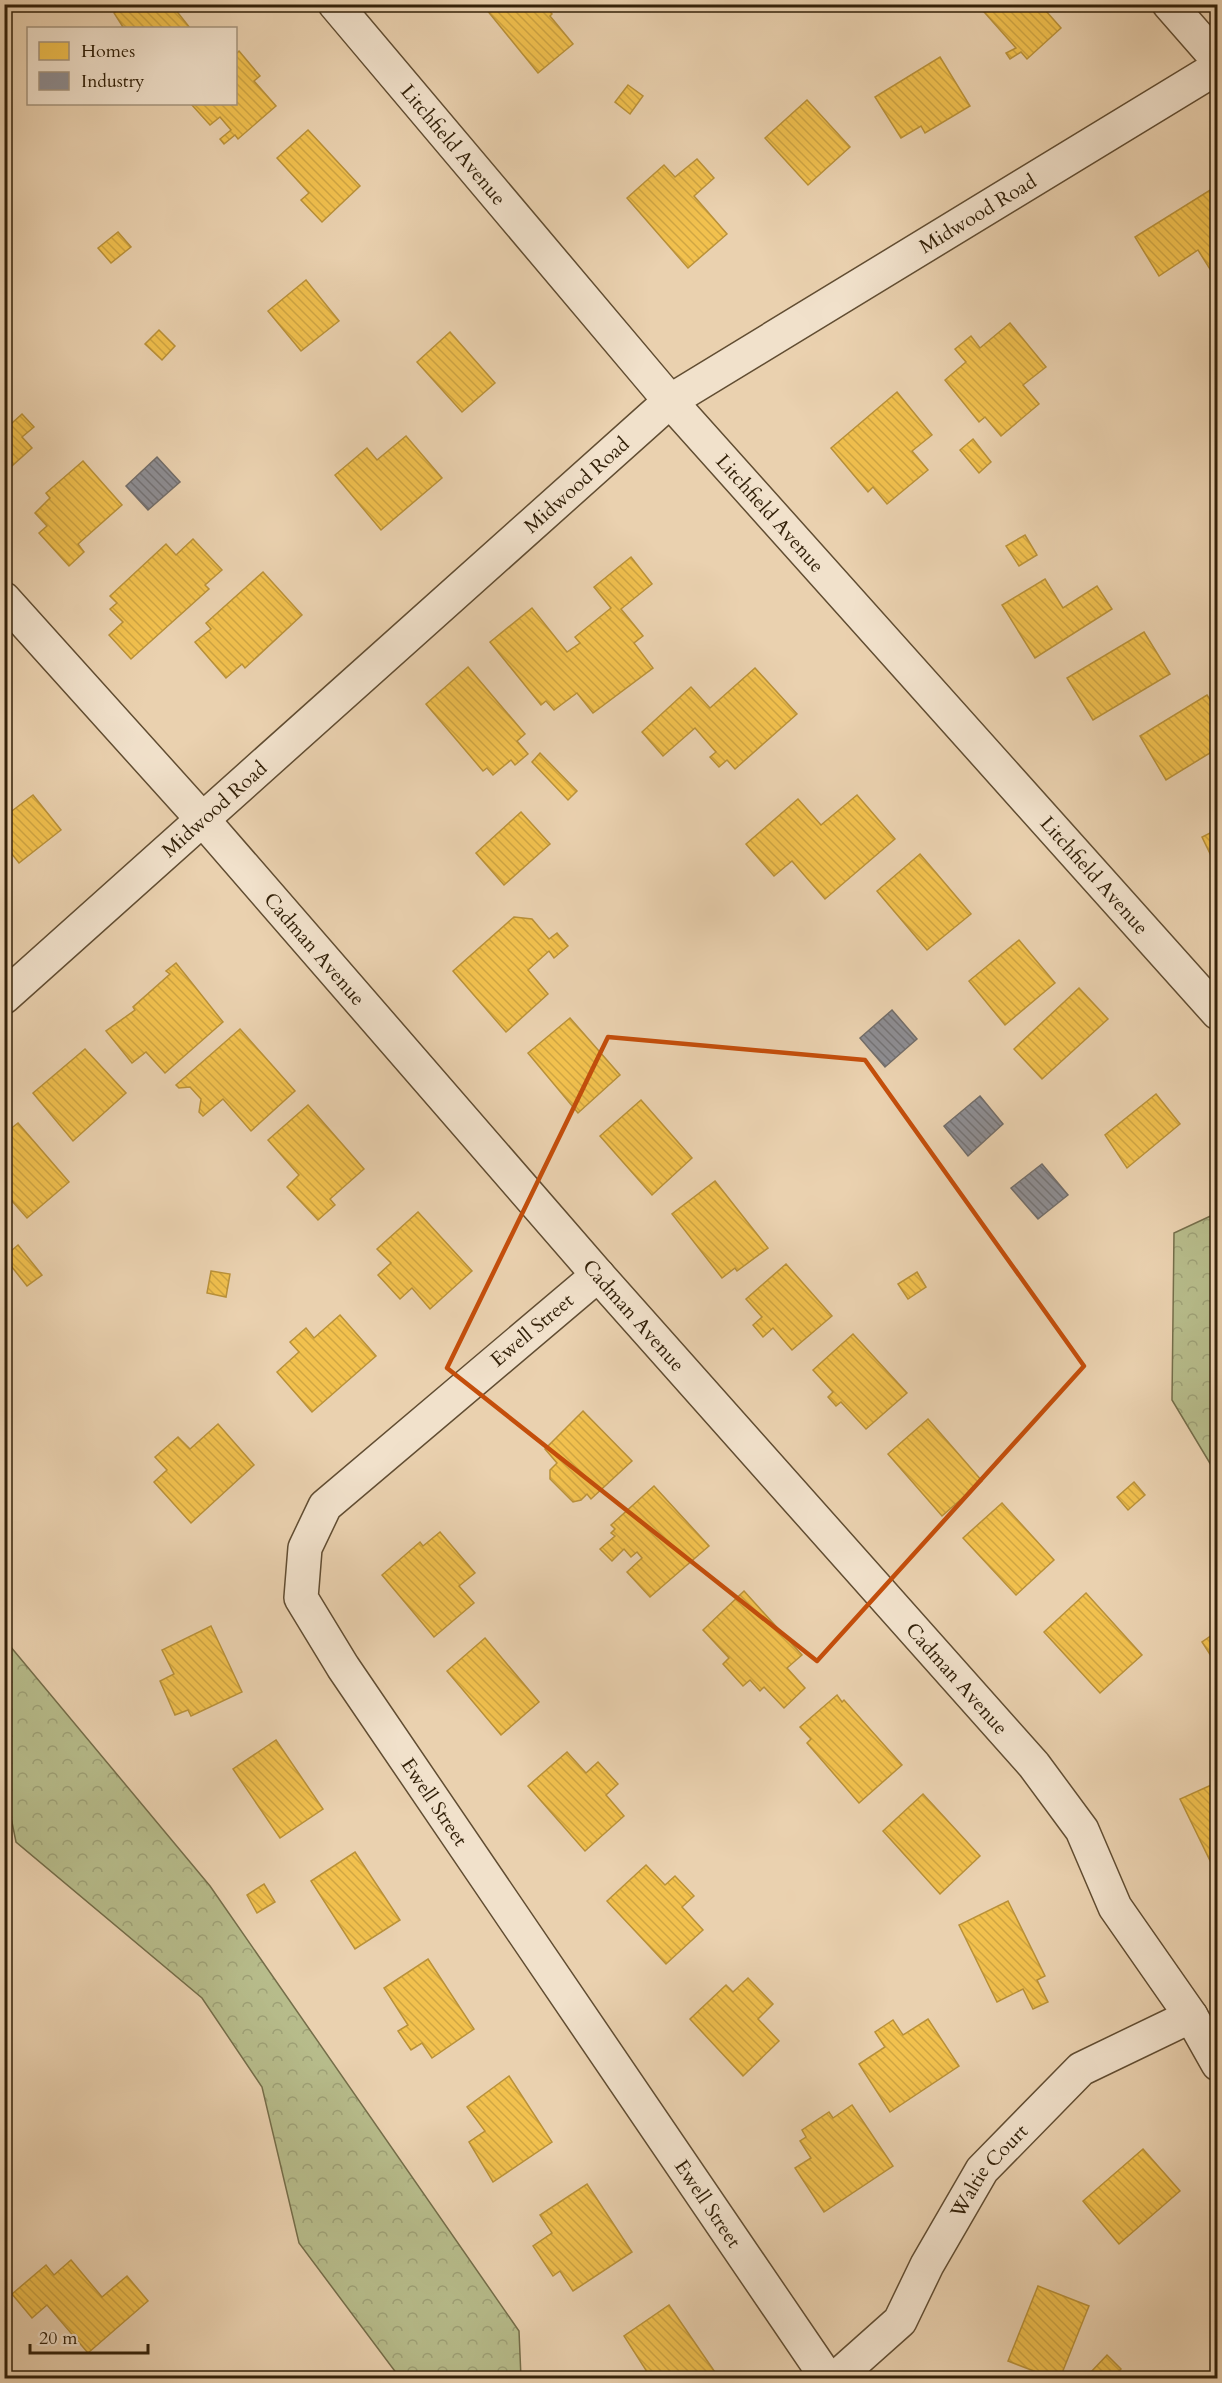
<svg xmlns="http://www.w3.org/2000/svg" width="1222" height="2383" viewBox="0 0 1222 2383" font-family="Cardo,serif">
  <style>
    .forest { fill: url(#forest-crowns); stroke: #756e4a; stroke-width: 1.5 }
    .homes { fill: url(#homes-back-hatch); stroke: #b99139; stroke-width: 1.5 }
    .industry { fill: url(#industry-back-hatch); stroke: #726d69; stroke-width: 1.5 }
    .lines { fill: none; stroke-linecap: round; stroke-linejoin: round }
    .minor-casing { stroke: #614d32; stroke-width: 36 }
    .minor { stroke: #f1e1cb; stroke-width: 33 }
    .marked { fill: none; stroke: #c44e0b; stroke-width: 4.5; stroke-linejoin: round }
    .labels { text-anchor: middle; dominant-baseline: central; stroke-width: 6; stroke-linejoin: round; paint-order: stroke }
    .street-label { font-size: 20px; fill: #332109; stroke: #f1e1cb }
  </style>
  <defs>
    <pattern id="forest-crowns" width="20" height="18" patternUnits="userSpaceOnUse" patternTransform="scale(1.5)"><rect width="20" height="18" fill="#b7bc8b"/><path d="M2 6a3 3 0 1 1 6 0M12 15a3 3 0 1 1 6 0" fill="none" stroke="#9ea177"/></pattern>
    <pattern id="homes-back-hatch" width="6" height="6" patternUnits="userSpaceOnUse" patternTransform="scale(1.5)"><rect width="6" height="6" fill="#f2c14e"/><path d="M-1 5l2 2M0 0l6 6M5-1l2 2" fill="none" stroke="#d0a643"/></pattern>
    <pattern id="industry-back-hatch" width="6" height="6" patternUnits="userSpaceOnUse" patternTransform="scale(1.5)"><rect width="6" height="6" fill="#8d8d92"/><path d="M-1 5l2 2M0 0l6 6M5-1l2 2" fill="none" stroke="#747375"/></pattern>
  </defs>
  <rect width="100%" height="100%" fill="#ead1af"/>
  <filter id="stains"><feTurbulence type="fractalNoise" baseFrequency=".00333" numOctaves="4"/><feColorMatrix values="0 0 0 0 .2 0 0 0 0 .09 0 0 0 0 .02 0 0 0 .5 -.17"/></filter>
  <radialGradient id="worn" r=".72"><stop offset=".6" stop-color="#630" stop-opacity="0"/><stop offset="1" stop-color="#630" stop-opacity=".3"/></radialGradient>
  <g class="forest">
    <polygon points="1217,1213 1217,1475 1172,1400 1174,1233"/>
    <polygon points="5,1640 210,1886 519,2331 521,2378 400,2378 299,2243 262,2087 202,1998 16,1842 5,1788"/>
  </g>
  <g class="homes">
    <polygon points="125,4 171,4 190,28 121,28 123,27 114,13"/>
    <polygon points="482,4 544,4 552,14 550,16 573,44 538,73"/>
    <polygon points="977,4 1053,4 1046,11 1061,28 1027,59 1021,52 1010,59 1006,53 1016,48"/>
    <polygon points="239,51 260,76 254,81 276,106 238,139 235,135 224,144 220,139 231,130 220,117 210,125 191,104 236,104 236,54"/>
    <polygon points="940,57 970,106 925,133 921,126 901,138 875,97"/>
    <polygon points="628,85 643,96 630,114 615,102"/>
    <polygon points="807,100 850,147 808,185 765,138"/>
    <polygon points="308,130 360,186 322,222 301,200 309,193 277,158"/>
    <polygon points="697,159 714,178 694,196 727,234 688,268 627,198 664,165 675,177"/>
    <polygon points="1215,187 1218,191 1218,282 1198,250 1159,276 1135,237"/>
    <polygon points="118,232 131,247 111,263 98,248"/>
    <polygon points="306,280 339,321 301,351 268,311"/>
    <polygon points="1010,323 1046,367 1023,385 1039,404 1001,436 985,417 979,422 945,380 966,362 955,349 971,336 980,348"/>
    <polygon points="159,330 175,346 162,360 145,344"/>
    <polygon points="450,332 495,383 462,412 417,362"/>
    <polygon points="897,392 932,435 912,451 928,470 887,504 873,487 868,492 831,448"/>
    <polygon points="22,414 34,427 22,437 32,448 4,473 4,415 12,423"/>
    <polygon points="406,436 442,478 381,530 335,475 367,448 377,460"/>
    <polygon points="973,439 991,462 979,473 960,450"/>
    <polygon points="83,461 122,505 78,544 84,552 69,566 39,533 47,526 35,513 50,498 46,493"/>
    <polygon points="1025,535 1037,555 1019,566 1006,546"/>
    <polygon points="193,539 222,570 205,585 209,589 131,659 109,635 123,622 110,609 117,603 110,596 166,544 176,555"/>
    <polygon points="631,557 652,584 621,609 643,636 634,643 653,668 593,713 577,693 554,710 546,701 541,705 490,642 532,608 567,652 580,643 575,637 611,608 594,587"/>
    <polygon points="263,572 302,615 245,668 242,664 226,678 195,642 211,629 206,623"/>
    <polygon points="1045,579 1063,608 1097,586 1112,609 1035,658 1002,605"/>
    <polygon points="1144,632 1170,674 1093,720 1067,678"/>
    <polygon points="468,667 525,734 517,741 528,754 515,765 511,760 493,775 487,768 483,771 426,704"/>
    <polygon points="755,668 797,714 735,769 727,760 719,767 710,757 716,752 695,728 663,756 642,732 691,687 710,708"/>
    <polygon points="1207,695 1218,712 1218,748 1166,780 1140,736"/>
    <polygon points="540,753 577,791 568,800 532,762"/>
    <polygon points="33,795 61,830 19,863 4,844 4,817"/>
    <polygon points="857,795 895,839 825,899 792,861 774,876 746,844 798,799 821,825"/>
    <polygon points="521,812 550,844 504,885 476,853"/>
    <polygon points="1218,829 1218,870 1202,837"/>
    <polygon points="920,854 971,914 927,950 877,891"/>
    <polygon points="514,917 532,919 549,939 557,933 568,946 554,958 549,951 528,970 548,994 506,1032 453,971"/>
    <polygon points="1019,940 1055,983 1005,1025 969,981"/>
    <polygon points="176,963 223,1022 165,1073 146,1052 132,1063 106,1031 135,1010 133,1007 170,974 166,971"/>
    <polygon points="1079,988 1108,1019 1042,1079 1014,1049"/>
    <polygon points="570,1018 620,1075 578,1113 528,1053"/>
    <polygon points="240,1029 295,1091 251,1131 223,1099 203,1116 199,1112 201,1099 190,1087 179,1088 176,1085"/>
    <polygon points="85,1049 126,1093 73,1141 33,1093"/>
    <polygon points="1156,1094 1180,1124 1127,1168 1105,1135"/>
    <polygon points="641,1100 692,1158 652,1195 600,1136"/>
    <polygon points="308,1105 364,1169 330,1199 335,1205 318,1220 287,1187 299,1175 268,1140"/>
    <polygon points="18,1123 69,1182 27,1218 4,1192 4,1134"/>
    <polygon points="715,1181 768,1248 737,1271 735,1268 722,1278 672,1214"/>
    <polygon points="418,1212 472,1271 430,1309 412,1288 400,1299 378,1275 391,1263 377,1249"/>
    <polygon points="18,1245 42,1275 27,1286 4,1257"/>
    <polygon points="786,1264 832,1316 792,1350 773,1328 763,1337 753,1325 762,1317 746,1299"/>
    <polygon points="211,1271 230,1274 226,1297 207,1293"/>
    <polygon points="917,1272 926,1287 908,1299 898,1284"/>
    <polygon points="340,1315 376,1356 312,1412 277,1372 299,1352 290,1342 306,1328 314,1338"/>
    <polygon points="853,1334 907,1393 866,1429 841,1402 836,1406 828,1397 833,1392 813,1370"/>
    <polygon points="583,1411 632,1461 591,1499 587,1494 581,1500 573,1502 550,1479 550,1470 557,1463 545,1449"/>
    <polygon points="928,1419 982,1481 942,1516 888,1454"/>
    <polygon points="218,1424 254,1465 191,1523 154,1482 167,1470 155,1457 178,1437 190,1449"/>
    <polygon points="1134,1482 1145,1495 1128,1510 1117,1497"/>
    <polygon points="654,1486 709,1546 650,1597 627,1572 642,1558 637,1552 631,1557 624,1549 612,1561 600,1549 615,1536 611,1533 615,1529 611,1525"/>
    <polygon points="1002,1503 1054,1560 1016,1595 963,1538"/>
    <polygon points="440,1532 475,1573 459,1586 474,1603 434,1637 382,1575 420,1542 423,1546"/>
    <polygon points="744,1591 802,1655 787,1668 805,1688 784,1708 764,1687 760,1691 750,1680 743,1686 723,1664 729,1658 703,1630"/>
    <polygon points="1086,1593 1142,1655 1100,1693 1044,1632"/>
    <polygon points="211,1626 242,1692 191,1716 188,1710 175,1715 160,1681 174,1674 162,1650"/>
    <polygon points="1218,1631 1218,1651 1211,1656 1202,1642"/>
    <polygon points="485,1638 539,1702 501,1735 447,1671"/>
    <polygon points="837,1695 842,1702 844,1700 902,1765 859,1803 807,1743 811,1739 800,1727"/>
    <polygon points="276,1740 323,1809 280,1838 233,1769"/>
    <polygon points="567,1752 586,1773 598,1762 618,1784 606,1795 624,1816 585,1851 528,1786"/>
    <polygon points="1218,1782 1218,1874 1217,1875 1180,1799"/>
    <polygon points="923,1794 980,1856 940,1894 883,1831"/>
    <polygon points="355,1852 400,1920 355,1949 311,1881"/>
    <polygon points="646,1865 665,1885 675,1876 694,1896 682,1907 703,1930 666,1964 607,1901"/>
    <polygon points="264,1884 275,1902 257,1913 247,1895"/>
    <polygon points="1008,1901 1045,1976 1037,1980 1048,2002 1033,2009 1023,1989 997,2002 959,1925"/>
    <polygon points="428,1959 474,2029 432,2058 422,2043 411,2050 398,2031 408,2025 384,1988"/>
    <polygon points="748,1978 773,2004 758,2019 779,2041 743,2076 690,2019 726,1985 733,1992"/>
    <polygon points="928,2019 959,2066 890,2112 859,2064 885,2047 875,2032 893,2020 903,2035"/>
    <polygon points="509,2076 552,2142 493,2182 469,2142 485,2131 467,2107"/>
    <polygon points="852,2105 893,2166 824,2212 795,2168 811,2158 800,2141 806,2137 802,2130 829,2112 833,2118"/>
    <polygon points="1143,2149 1180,2191 1119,2244 1083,2201"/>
    <polygon points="587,2184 632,2252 573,2291 560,2271 553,2276 533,2246 552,2233 540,2215"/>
    <polygon points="71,2260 102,2297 127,2276 148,2301 88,2353 47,2305 32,2318 12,2294 46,2265 54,2275"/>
    <polygon points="1038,2286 1089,2306 1060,2378 1052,2378 1008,2361"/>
    <polygon points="669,2305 719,2378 651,2378 624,2336"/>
    <polygon points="1107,2355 1121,2369 1112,2378 1096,2378 1090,2373"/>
  </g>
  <g class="industry">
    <polygon points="157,457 180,482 148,510 126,486"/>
    <polygon points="892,1010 917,1039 885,1067 860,1038"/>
    <polygon points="980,1096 1003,1124 968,1156 944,1126"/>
    <polygon points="1042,1164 1068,1195 1038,1219 1011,1188"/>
  </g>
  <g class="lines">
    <g class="minor-casing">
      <g id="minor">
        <path id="s1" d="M335,4L670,401L1218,1013"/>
        <polyline points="1169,4 1218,60"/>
        <path id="s2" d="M4,599L203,820L598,1275L1034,1765L1082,1830L1115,1907L1191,2016L1218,2064"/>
        <path id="s3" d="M4,997L670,401L1218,67"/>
        <path id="s4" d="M598,1275L325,1506L305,1548L301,1598L343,1667L827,2378"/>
        <path id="s5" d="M836,2378L900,2321L927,2265L982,2170L1081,2069L1191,2016"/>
      </g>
    </g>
    <use href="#minor" class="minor"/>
  </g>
  <path class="marked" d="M608,1037L865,1060L1084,1366L817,1661L447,1368Z"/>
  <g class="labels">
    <g class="street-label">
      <text stroke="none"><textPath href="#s1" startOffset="184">Litchfield Avenue</textPath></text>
      <text stroke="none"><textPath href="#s3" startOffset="1254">Midwood Road</textPath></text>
      <text stroke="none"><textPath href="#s3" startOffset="768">Midwood Road</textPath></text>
      <text stroke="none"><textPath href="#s1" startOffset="670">Litchfield Avenue</textPath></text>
      <text stroke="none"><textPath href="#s3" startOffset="282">Midwood Road</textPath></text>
      <text stroke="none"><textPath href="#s1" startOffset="1156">Litchfield Avenue</textPath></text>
      <text stroke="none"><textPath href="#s2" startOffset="468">Cadman Avenue</textPath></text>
      <text stroke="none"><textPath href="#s2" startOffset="954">Cadman Avenue</textPath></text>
      <text transform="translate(532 1330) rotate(-40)">Ewell Street</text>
      <text stroke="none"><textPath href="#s2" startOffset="1440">Cadman Avenue</textPath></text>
      <text stroke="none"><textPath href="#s4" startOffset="698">Ewell Street</textPath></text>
      <text stroke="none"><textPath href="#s5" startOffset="261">Waltie Court</textPath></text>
      <text stroke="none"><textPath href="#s4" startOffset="1184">Ewell Street</textPath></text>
    </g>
  </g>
  <rect width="1222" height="2383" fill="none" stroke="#ead1af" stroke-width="24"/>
  <rect x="6" y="6" width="1210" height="2371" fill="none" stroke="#332109" stroke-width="3"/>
  <rect x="12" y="12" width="1198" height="2359" fill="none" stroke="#332109" stroke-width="1.5"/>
  <rect x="27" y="27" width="210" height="78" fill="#f1e1cb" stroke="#a5947d" stroke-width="1.5"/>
  <rect x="39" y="42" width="30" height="18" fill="#f2c14e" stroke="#a5947d" stroke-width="1.5"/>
  <text x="81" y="57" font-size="18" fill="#332109">Homes</text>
  <rect x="39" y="72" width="30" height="18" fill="#8d8d92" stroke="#a5947d" stroke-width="1.5"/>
  <text x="81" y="87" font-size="18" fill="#332109">Industry</text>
  <path d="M30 2344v9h118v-9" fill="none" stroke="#332109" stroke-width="3"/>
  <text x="39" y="2344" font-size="18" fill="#332109" stroke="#f1e1cb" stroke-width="4.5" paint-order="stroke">20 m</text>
  <rect width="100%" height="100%" filter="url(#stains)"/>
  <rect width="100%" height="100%" fill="url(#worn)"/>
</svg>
